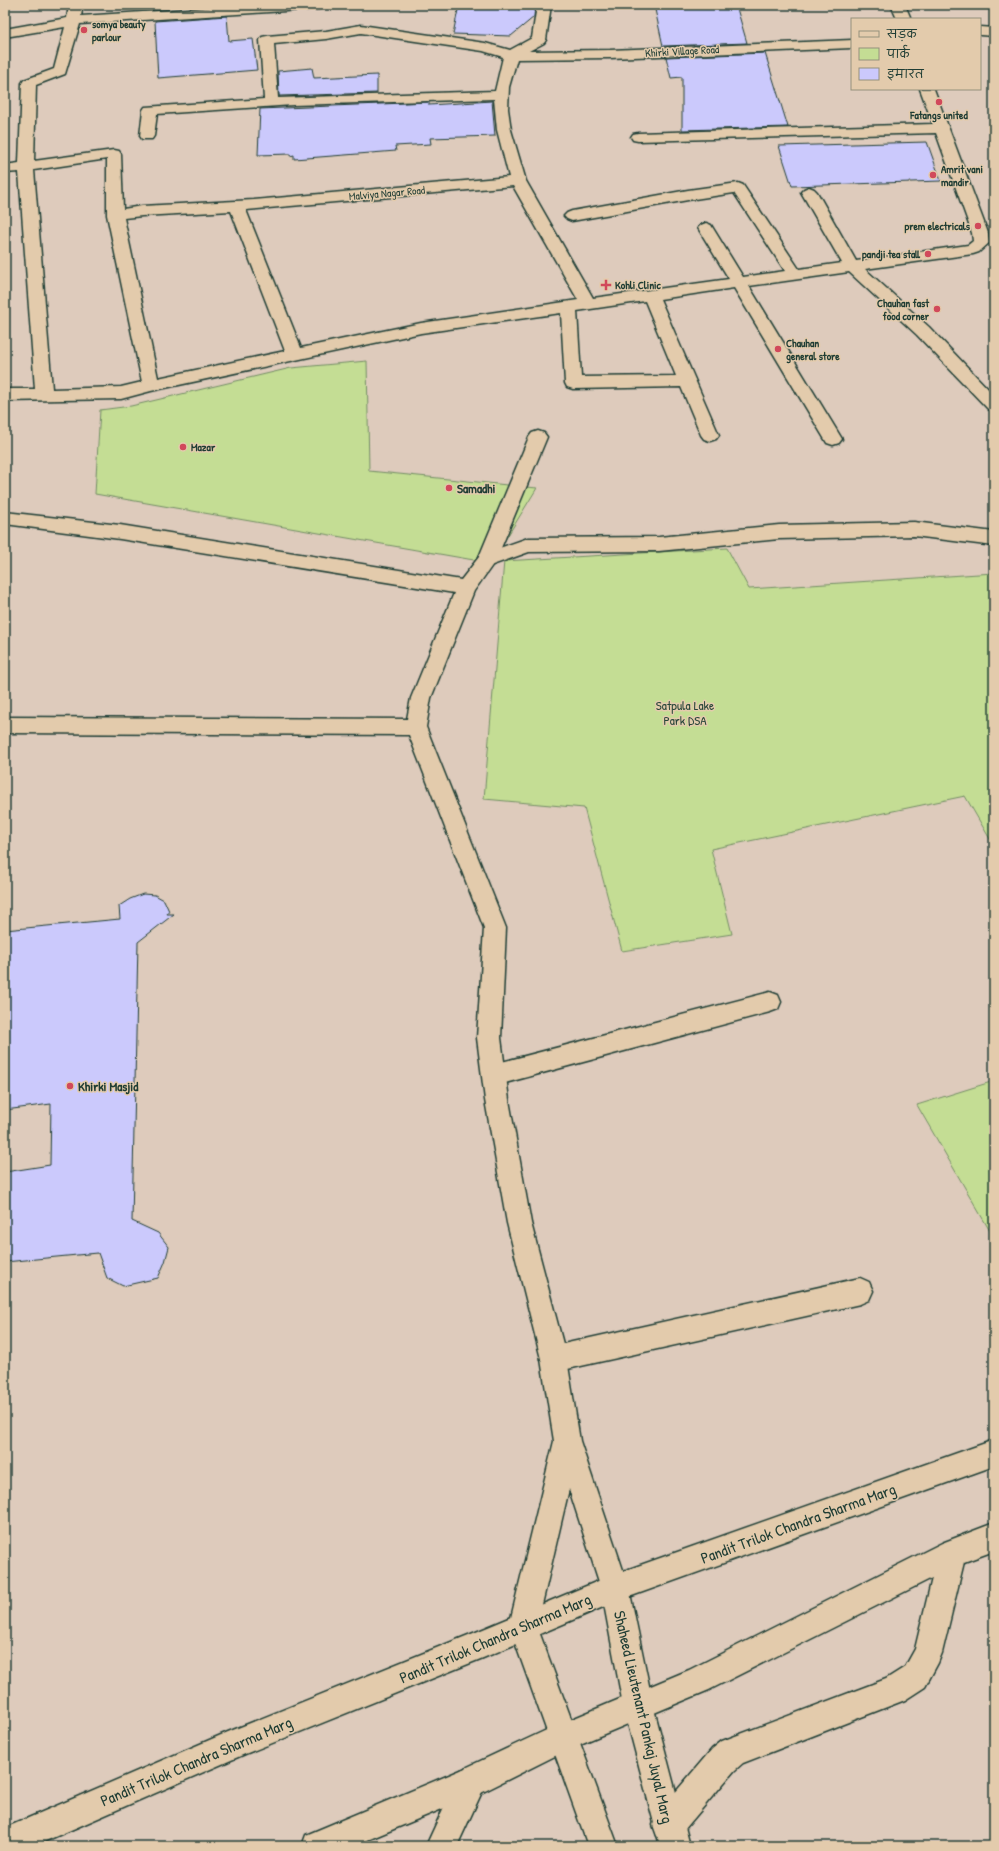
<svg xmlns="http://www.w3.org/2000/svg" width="999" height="1851" viewBox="0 0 999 1851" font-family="'Patrick Hand','Playpen Sans Deva',sans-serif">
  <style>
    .green { fill: #c4dd94; stroke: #728d64 }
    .building { fill: #cbc9fc; stroke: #1f3d34 }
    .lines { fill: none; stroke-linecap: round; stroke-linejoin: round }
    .service-casing { stroke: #1f3d34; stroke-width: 3 }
    .minor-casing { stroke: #1f3d34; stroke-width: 3 }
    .secondary-casing { stroke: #1f3d34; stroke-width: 3 }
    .service { fill: #e3cbac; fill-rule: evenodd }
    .minor { fill: #e3cbac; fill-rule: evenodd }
    .secondary { fill: #e3cbac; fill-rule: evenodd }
    .poi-dot { fill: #d1495b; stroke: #e3cbac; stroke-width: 1.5 }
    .labels { text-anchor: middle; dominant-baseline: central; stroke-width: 3; stroke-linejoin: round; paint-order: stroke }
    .far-poi-label { font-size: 11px; font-weight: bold; fill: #1f3d34; stroke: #e3cbac; text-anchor: start }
    .far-street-label { font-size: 11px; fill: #1f3d34; stroke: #e3cbac }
    .poi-label { font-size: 13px; font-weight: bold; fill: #1f3d34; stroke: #e3cbac; text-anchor: start }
    .park-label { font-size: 13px; fill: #274539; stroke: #e3cbac }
    .near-street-label { font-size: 16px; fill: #1f3d34; stroke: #e3cbac }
  </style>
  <rect width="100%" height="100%" fill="#decbbc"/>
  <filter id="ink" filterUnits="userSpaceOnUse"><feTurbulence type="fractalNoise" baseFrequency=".025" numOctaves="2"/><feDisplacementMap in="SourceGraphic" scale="8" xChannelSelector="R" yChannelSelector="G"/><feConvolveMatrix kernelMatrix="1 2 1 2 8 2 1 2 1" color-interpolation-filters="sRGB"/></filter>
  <g filter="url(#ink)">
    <g class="green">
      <polygon points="367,361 369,471 537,488 491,563 95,494 100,410 131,406 291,368"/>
      <polygon points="727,548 749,589 994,573 994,846 965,796 711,849 732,934 622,951 584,808 484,799 504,561"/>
      <polygon points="994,1081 994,1238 917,1105"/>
    </g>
    <g class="building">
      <polygon points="459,5 535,5 534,17 511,36 453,34"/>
      <polygon points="654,5 736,5 747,43 663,46"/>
      <polygon points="227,16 229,41 253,39 257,70 158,78 155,21"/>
      <polygon points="765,53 788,127 682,130 682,77 671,78 666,57"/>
      <polygon points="312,68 314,78 377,75 377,93 279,96 278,71"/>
      <polygon points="492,101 495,136 430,138 431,144 395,146 396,151 294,159 294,155 290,156 290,154 258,155 260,109 429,102 429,105"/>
      <polygon points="927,142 941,181 792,186 779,146"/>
      <polygon points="143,894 155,895 164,900 169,911 167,914 174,914 138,942 132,1221 158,1233 169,1247 165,1262 158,1278 123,1286 107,1278 98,1253 5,1262 5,1172 50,1165 51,1104 5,1110 5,930 120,919 119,906 130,899"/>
    </g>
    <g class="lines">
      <g class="service-casing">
        <g id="service">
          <polygon points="914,522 994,532 994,546 914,536 779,539 659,551 529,552 487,567 480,565 478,560 480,555 528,538 659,537 779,525"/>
          <polygon points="770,992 778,995 781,1002 778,1009 770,1012 494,1086 486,1083 482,1075 486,1067 494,1064"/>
          <polygon points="860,1278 869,1282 873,1291 869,1300 860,1304 554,1372 545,1368 541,1359 545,1350 554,1346"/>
          <polygon points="472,1766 483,1770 487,1781 457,1846 426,1846 461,1770"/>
        </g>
      </g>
      <g class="minor-casing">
        <g id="minor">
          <path d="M69,5H83L81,16L251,5H325L323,8L318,9L80,24L65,74L36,85L34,161L114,150L119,151L121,154L123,209L142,206L254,200L509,177L497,130L494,99L293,105L157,114L154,136L152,139H142L140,136L143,110L145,107L264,99L260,40L262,37L267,36L326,31L361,25L485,43L510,50L532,38L537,5H551L546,40L544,43L529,51L610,50L852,40V48L610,58L517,59L509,87L508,109L511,130L526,181L593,298L729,279L698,228L701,225L706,223L711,225L743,277L785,271L734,193L688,200L572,221L567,219L564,216L567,213L572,211L688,190L738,183L743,185L799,269L842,263L801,192L804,189L809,187L814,189L817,192L856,261L968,245L973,241L972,233L936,133L638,141L633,140L631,137L633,134L638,133L933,124L920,89H934L988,233L989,243L979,252L973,254L865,269L929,327L994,395V411L988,409L917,335L849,272L749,286L842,439L839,443L833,445L827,443L734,288L660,299L719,435L716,439L710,441L704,439L701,435L681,387L573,389L567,387L565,383L561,313L421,333L151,391L121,399L5,401V389H35L19,172L5,173V165L19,163L22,83L24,80L54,69L65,27L5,37V29L67,18ZM361,33L483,51L503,57L495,91L278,98L274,44L326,39ZM107,159V215L142,382L121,387L52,389L34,170ZM513,186L578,300L421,323L301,348L246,210ZM231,211L285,351L158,378L124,218L142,216ZM645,301L676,376L581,377L577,311Z"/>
          <polygon points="891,5 905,5 911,19 897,19"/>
          <polygon points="980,27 994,28 994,36 980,35"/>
          <polygon points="538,431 544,433 547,437 496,560 474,591 431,698 426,727 506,928 501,1038 509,1100 531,1223 567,1359 580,1441 629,1588 653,1705 690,1846 660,1846 623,1705 601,1588 569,1489 537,1626 618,1846 588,1846 509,1626 554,1441 541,1359 507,1223 485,1100 477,1038 484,928 409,735 5,733 5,717 407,719 411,698 454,593 120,539 5,524 5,512 120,525 461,580 479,557 529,437 532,433"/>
        </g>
      </g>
      <g class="secondary-casing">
        <g id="secondary">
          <polygon points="994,1440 994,1466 615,1602 483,1658 245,1754 34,1846 5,1846 5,1828 228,1732 476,1632 615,1574"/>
          <polygon points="994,1523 994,1551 964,1562 942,1653 938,1663 925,1687 905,1700 743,1763 734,1771 679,1836 668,1840 657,1836 653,1825 657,1814 712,1749 722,1741 886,1679 905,1667 915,1649 932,1578 709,1690 573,1747 483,1792 353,1846 302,1846 306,1835 461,1770 553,1727 689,1670 942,1543"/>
        </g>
      </g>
      <use href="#service" class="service"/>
      <use href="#minor" class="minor"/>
      <use href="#secondary" class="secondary"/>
    </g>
  </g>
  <g class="poi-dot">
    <circle cx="84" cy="30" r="4"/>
    <circle cx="939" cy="102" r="4"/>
    <circle cx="933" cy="175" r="4"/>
    <circle cx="978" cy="226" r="4"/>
    <circle cx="928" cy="254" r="4"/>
    <path d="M604 279h4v4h4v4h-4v4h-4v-4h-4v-4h4z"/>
    <circle cx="937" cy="309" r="4"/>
    <circle cx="778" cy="349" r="4"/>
    <circle cx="183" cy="447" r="4"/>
    <circle cx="449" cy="488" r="4"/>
    <circle cx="70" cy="1086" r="4"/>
  </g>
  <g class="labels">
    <g class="far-poi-label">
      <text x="92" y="24">somya beauty<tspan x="92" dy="13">parlour</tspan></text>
      <text x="939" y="115" text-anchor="middle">Fatangs united</text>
      <text x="941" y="169">Amrit vani<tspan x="941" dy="13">mandir</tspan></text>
      <text x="970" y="226" text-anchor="end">prem electricals</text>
      <text x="920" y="254" text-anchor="end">pandji tea stall</text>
      <text x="615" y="285">Kohli Clinic</text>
      <text x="929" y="303" text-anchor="end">Chauhan fast<tspan x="929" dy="13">food corner</tspan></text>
      <text x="786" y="343">Chauhan<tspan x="786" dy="13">general store</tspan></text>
      <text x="191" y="447">Mazar</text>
    </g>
    <g class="far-street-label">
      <text transform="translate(682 51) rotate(-3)">Khirki Village Road</text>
      <text transform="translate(387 193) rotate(-5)">Malviya Nagar Road</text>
    </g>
    <g class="poi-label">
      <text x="457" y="488">Samadhi</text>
      <text x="78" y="1086">Khirki Masjid</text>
    </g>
    <g class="park-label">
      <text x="685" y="705">Satpula Lake<tspan x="685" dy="15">Park DSA</tspan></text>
    </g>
    <g class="near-street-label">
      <text transform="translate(798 1523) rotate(-20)">Pandit Trilok Chandra Sharma Marg</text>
      <text transform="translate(495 1638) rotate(-23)">Pandit Trilok Chandra Sharma Marg</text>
      <text transform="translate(644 1717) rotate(77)">Shaheed Lieutenant Pankaj Juyal Marg</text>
      <text transform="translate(196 1761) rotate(-23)">Pandit Trilok Chandra Sharma Marg</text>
    </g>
  </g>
  <rect width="999" height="1851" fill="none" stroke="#e3cbac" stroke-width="20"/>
  <rect x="10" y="10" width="979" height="1831" fill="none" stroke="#1f3d34" stroke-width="1.5" filter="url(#ink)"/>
  <rect x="851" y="18" width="130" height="72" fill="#e3cbac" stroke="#95927c"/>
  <rect x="859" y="31" width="20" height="6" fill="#e3cbac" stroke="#95927c"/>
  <text x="887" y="38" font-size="12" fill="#1f3d34">सड़क</text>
  <rect x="859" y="48" width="20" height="12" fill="#c4dd94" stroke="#95927c"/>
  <text x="887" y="58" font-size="12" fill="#1f3d34">पार्क</text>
  <rect x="859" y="68" width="20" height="12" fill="#cbc9fc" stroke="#95927c"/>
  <text x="887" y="78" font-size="12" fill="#1f3d34">इमारत</text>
</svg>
